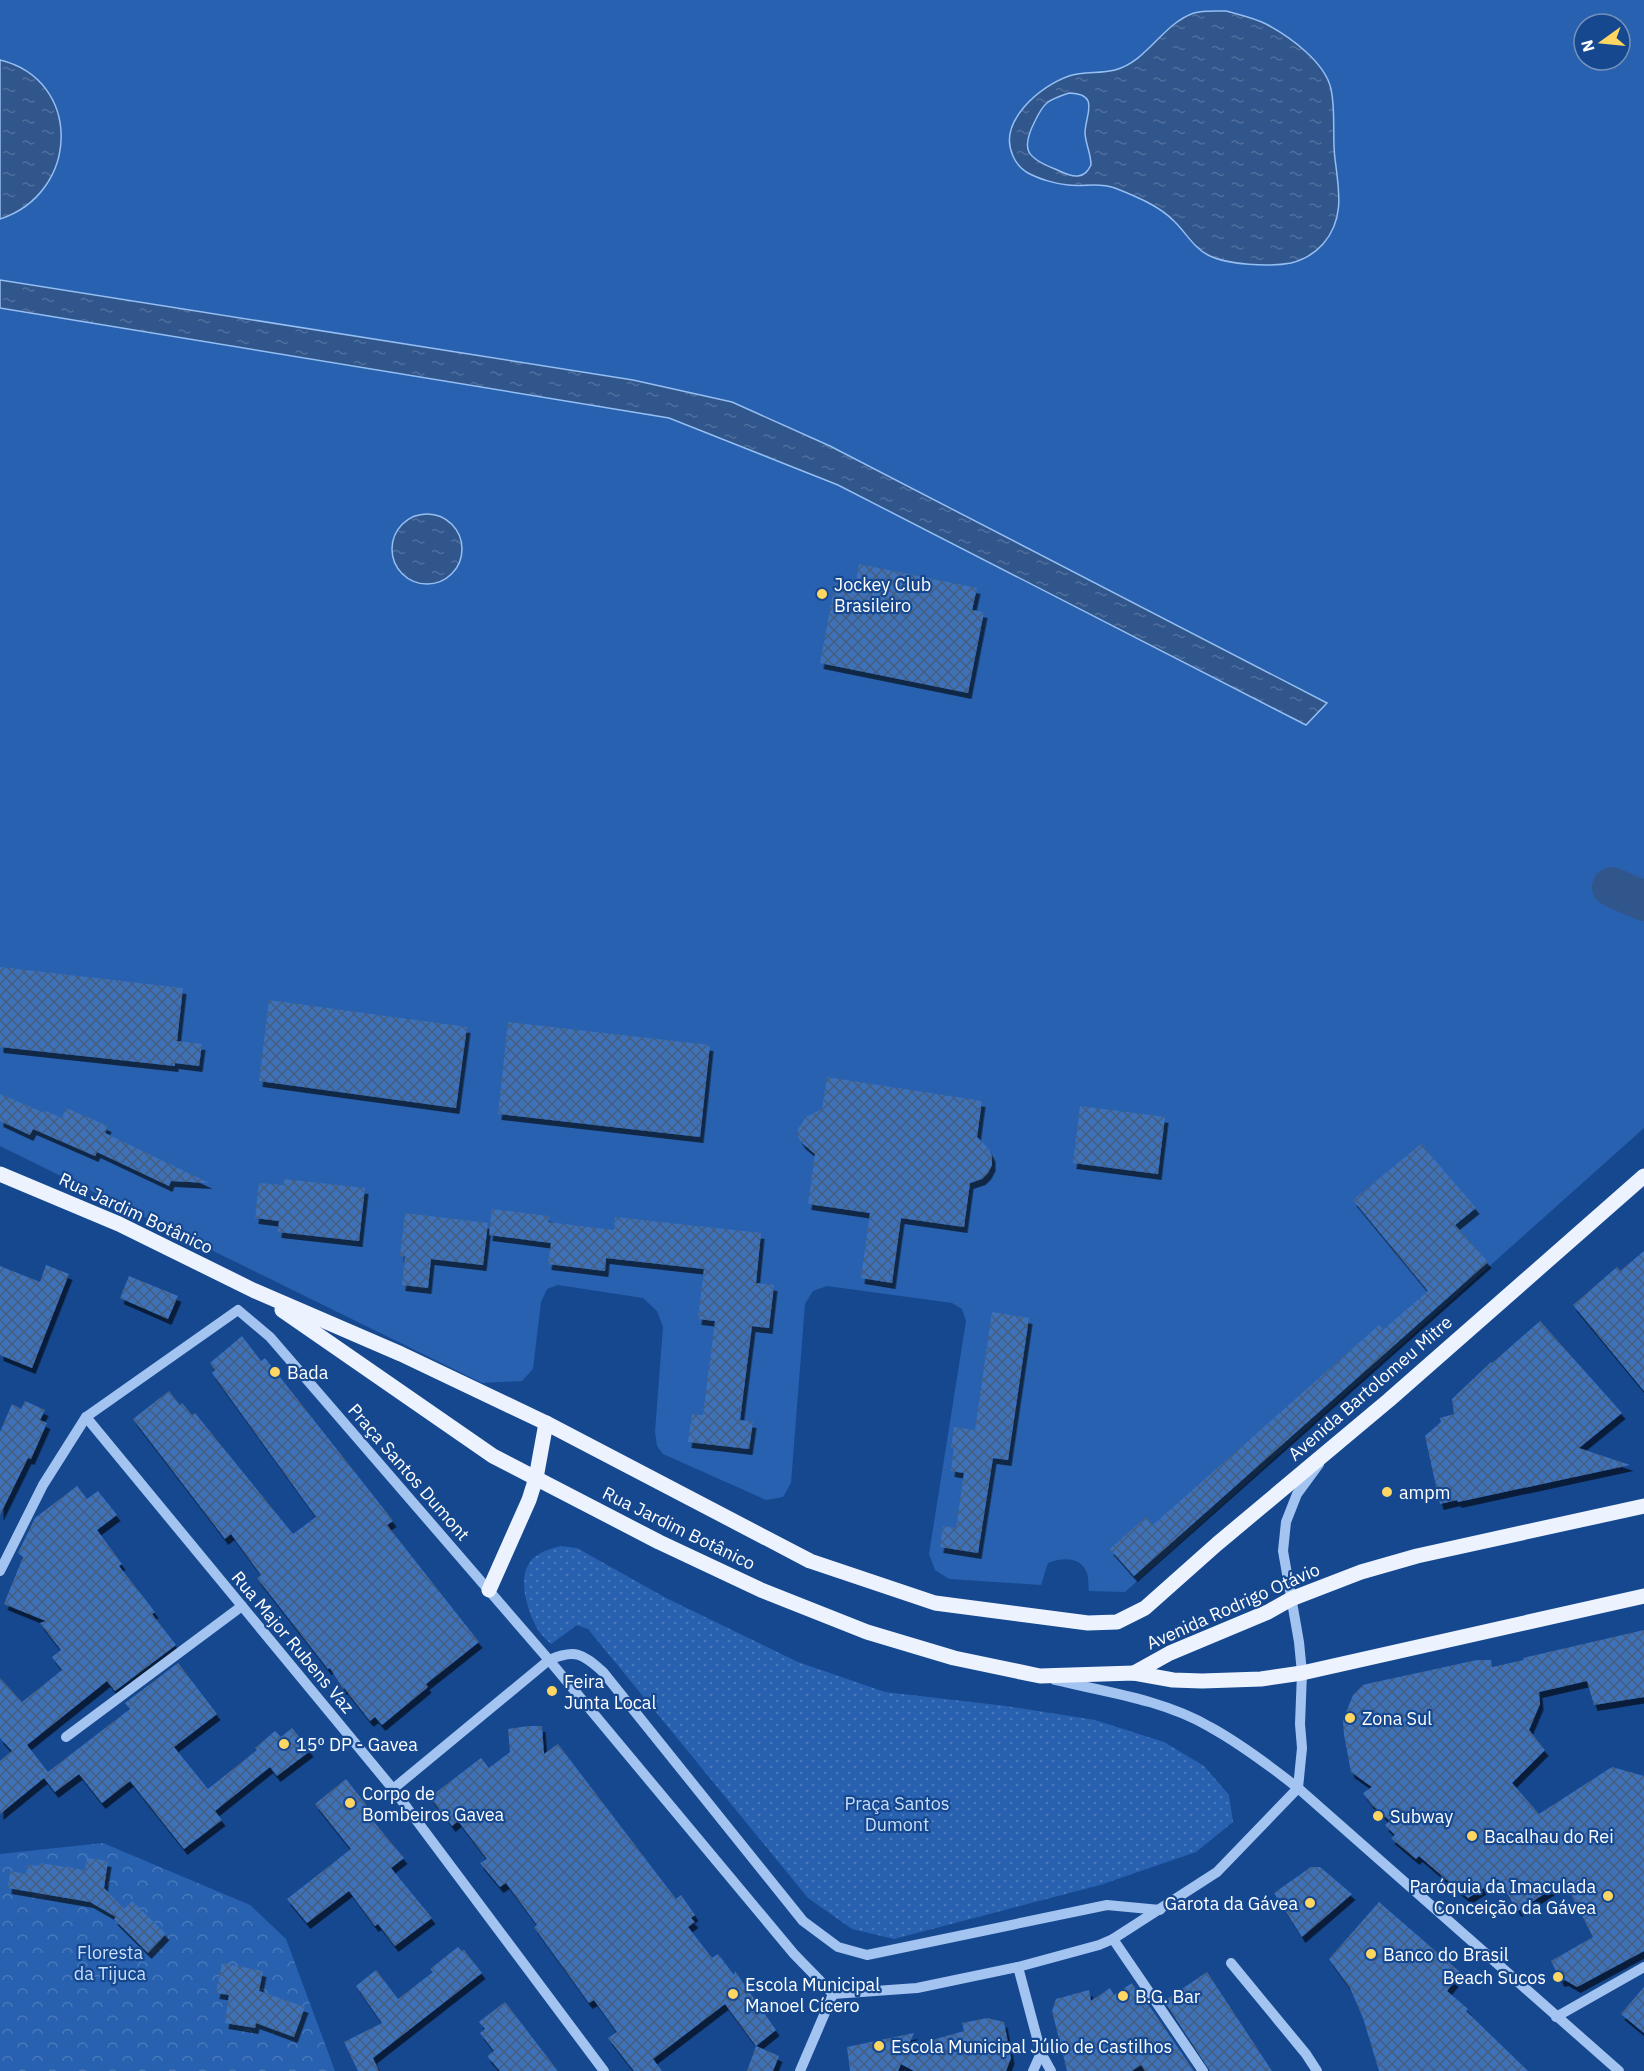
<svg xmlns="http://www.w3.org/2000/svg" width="1644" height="2071" viewBox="0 0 1644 2071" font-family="'IBM Plex Sans',sans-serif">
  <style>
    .forest { fill: url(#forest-crowns) }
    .park { fill: url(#park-dots) }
    .pitch { fill: #2861af; fill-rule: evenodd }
    .water { fill: url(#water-ripples); stroke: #95bef3; stroke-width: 1.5; fill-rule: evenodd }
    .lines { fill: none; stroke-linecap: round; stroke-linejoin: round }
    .river { stroke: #31568b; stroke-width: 40 }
    .building { fill: url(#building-cross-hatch); filter: url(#shadow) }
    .minor { stroke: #a3c4f0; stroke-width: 10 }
    .major { stroke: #ecf3ff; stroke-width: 15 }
    .poi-dot { fill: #ffd662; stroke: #164890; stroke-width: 2 }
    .labels { text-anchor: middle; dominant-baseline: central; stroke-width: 4.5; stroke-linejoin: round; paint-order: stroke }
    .poi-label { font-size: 18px; fill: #fff; stroke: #164890; text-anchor: start }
    .street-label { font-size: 18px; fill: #fff; stroke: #164890 }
    .park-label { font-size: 18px; fill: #c9dffb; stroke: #164890 }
  </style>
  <defs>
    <pattern id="forest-crowns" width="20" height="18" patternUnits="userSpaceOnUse" patternTransform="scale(1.5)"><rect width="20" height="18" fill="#2861af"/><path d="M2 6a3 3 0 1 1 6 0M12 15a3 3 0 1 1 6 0" fill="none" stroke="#4879bb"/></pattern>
    <pattern id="park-dots" width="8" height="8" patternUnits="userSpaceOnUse" patternTransform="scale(1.5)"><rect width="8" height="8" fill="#2861af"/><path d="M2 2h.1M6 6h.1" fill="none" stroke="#4879bb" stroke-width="1.8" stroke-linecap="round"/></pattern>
    <pattern id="water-ripples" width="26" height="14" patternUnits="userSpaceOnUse" patternTransform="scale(1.5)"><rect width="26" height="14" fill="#31568b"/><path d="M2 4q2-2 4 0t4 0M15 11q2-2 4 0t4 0" fill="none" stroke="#506f9c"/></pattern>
    <pattern id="building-cross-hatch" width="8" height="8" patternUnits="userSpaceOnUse" patternTransform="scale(1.5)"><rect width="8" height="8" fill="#3e71b9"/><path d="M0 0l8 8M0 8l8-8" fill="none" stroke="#465d7d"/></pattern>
    <filter id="shadow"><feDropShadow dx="3.5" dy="6" stdDeviation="0" flood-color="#0009"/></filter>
  </defs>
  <rect width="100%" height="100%" fill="#164890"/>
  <polygon class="forest" points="103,1843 250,1905 286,1939 335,2071 0,2071 0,1854"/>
  <path class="park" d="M560,1546L577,1548L666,1598L798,1662L885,1692L1006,1706L1095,1720L1164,1742L1204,1766L1229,1795L1233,1822L1196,1852L1100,1885L894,1939L852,1929L808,1898L588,1629L577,1625L551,1644C547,1640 541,1635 538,1630C528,1613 517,1580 530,1562C536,1553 550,1549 560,1546Z"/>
  <path class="pitch" d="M0,0H1644V1128L1125,1592L1089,1591C1088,1585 1089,1576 1086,1571C1079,1556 1061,1558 1048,1563L1041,1585L949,1579L935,1570L929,1554L966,1321L962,1309L952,1303L827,1286L813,1291L805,1304L791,1483L783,1497L766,1500L663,1454L657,1446L655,1432L663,1327L657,1311L643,1298L558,1285L547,1289L541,1302L533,1369L522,1381L482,1383L0,1146ZM1584,24H1620V60H1584Z"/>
  <g class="water">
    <path d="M1226,11C1240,15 1254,18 1266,24C1290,37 1325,62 1331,89C1336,112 1332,136 1335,159C1339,190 1345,219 1323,244C1315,253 1303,260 1291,263C1270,267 1227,265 1208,255C1194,248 1186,233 1175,222C1160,206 1135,196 1115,188C1099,182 1084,187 1068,185C1056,184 1039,179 1028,173C1021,169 1016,163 1013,156C997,122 1040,86 1069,76C1084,71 1100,74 1115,70C1148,61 1162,24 1194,13C1203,10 1216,11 1226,11ZM1069,93C1100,94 1086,113 1085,132C1085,143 1091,153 1091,165C1088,171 1085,175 1078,176C1070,177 1062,172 1055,169C1027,158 1020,150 1035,121C1044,102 1048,100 1069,93Z"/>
    <path d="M0,60C83,80 80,193 0,219Z"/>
    <polygon points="0,280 633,380 732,402 830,446 1327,703 1306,725 838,485 669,418 0,308"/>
    <circle cx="427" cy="549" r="35"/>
  </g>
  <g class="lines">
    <polyline class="river" points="1612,887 1644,901"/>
  </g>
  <g class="building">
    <polygon points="859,564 977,588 972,610 984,612 968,693 820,663 835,583 855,587"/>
    <polygon points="0,967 183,988 177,1041 202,1044 199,1066 175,1063 175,1066 0,1047"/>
    <polygon points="269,1000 467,1027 456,1108 259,1081"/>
    <polygon points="508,1022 710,1045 700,1137 498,1114"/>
    <polygon points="827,1077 982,1101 977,1137 988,1148 992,1156 992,1165 988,1173 982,1179 970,1183 964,1227 901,1218 892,1283 861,1278 870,1213 808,1204 815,1154 802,1143 798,1137 798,1129 806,1117 822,1109"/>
    <polygon points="0,1094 45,1113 46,1111 62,1118 66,1108 108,1126 105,1133 209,1183 171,1181 169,1186 97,1152 95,1156 33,1129 30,1135 0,1121"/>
    <polygon points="1080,1106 1165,1117 1158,1174 1073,1163"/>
    <polygon points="1421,1144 1476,1208 1455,1225 1488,1262 1134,1576 1110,1549 1146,1517 1153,1525 1379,1325 1383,1330 1428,1291 1353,1200"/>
    <polygon points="284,1179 365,1188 359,1241 278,1232 279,1221 255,1218 259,1183 283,1185"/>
    <polygon points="492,1209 549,1216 548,1222 614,1230 615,1217 761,1233 756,1283 774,1285 769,1328 752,1326 740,1420 753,1422 749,1449 688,1442 692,1414 703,1415 715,1321 698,1319 704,1269 606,1258 605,1271 548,1264 551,1243 489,1235"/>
    <polygon points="405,1213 488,1223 483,1265 431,1259 428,1288 402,1285 405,1256 400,1256"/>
    <polygon points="1644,1251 1644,1391 1573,1305 1617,1267 1620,1271"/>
    <polygon points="46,1265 69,1274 32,1368 0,1355 0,1266 40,1282"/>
    <polygon points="129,1276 178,1296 168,1319 120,1298"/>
    <polygon points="992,1312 1029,1318 1008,1460 993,1458 978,1553 940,1547 943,1526 956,1528 964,1473 951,1471 954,1448 951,1447 954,1427 975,1430"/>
    <polygon points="1540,1321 1622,1413 1579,1448 1630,1465 1458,1502 1457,1500 1440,1504 1425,1436 1441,1422 1440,1418 1454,1414 1452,1399 1491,1362 1492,1363"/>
    <polygon points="242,1336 261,1361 265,1358 387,1513 393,1521 387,1525 479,1642 426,1684 428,1687 382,1725 375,1717 370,1721 344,1688 343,1689 330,1668 328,1669 257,1578 261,1575 231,1534 225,1539 133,1419 169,1391 180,1405 182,1403 192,1415 195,1413 293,1534 316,1517 212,1373 215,1370 210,1363"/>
    <polygon points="25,1401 45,1410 40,1420 47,1423 31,1459 28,1458 0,1515 0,1432 12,1404 21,1409"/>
    <polygon points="77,1486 87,1499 98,1491 117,1515 97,1530 122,1564 119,1566 155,1612 152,1614 176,1645 115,1691 107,1681 27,1745 48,1772 130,1709 125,1703 178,1663 217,1714 174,1747 208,1789 257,1750 255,1748 275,1731 281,1737 292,1728 310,1751 277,1776 270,1767 215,1811 222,1820 184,1849 130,1781 102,1803 79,1774 55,1792 44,1778 0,1814 0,1761 12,1751 0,1738 0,1678 22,1702 62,1670 52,1657 61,1650 40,1623 46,1621 4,1604 23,1557 18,1553 35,1518"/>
    <polygon points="1644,1630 1644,1697 1594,1705 1587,1681 1539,1692 1540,1704 1529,1730 1545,1750 1512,1783 1539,1814 1612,1767 1644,1776 1644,1951 1577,1987 1565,1980 1561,1981 1551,1961 1593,1937 1564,1881 1518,1911 1498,1879 1468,1898 1419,1856 1416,1859 1391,1838 1395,1835 1385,1825 1390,1821 1372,1805 1363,1793 1372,1787 1351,1772 1344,1735 1343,1720 1353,1695 1363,1685 1371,1683 1477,1660 1491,1660 1492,1667 1524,1660 1523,1658"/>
    <polygon points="529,1726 542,1726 544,1754 558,1744 676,1899 681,1895 695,1915 691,1918 695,1922 688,1927 712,1958 718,1954 734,1975 735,1971 776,2030 756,2046 725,2004 653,2059 662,2071 634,2071 608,2038 617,2032 594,2000 589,2003 534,1927 537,1925 506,1883 500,1887 480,1863 487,1859 458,1821 452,1826 430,1797 481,1758 489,1768 510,1752 508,1729"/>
    <polygon points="346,1779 371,1811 368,1815 404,1858 391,1868 432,1918 395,1946 378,1924 375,1926 349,1891 307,1923 287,1899 351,1849 315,1804"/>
    <polygon points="87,1858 108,1861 104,1888 124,1909 132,1901 166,1934 148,1953 114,1919 116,1917 90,1902 8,1888 10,1871 26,1874 28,1865 39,1866 39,1863 85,1870"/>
    <polygon points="1311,1867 1320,1867 1352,1894 1302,1937 1274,1893"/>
    <polygon points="1379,1902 1461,1973 1447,1991 1468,2009 1466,2011 1528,2071 1379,2071 1363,2018 1350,1988 1329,1959"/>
    <polygon points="458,1947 462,1951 464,1950 482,1973 373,2058 379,2071 358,2071 344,2042 382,2023 356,1986 376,1970 398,1999 433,1972 430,1969"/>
    <polygon points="222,1963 263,1971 259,1991 305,2007 294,2037 256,2023 255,2028 225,2023 229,1995 216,1993"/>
    <polygon points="1207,1972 1272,2071 1210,2071 1164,2001"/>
    <polygon points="1132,1983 1136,1989 1137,1988 1194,2071 1145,2071 1141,2065 1132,2071 1067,2071 1052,2011 1056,1999 1089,1990 1091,2001 1110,1988 1114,1995"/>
    <polygon points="1644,1987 1644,2033 1621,2014"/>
    <polygon points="505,2002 525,2028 558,2071 500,2071 487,2056 494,2051 480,2033 485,2029 479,2022"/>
    <polygon points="987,2018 1004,2022 1011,2058 1006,2071 914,2071 901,2064 898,2071 850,2071 847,2047 914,2033 908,2047 964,2031 962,2023"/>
    <polygon points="756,2046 779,2056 773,2071 747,2071"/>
  </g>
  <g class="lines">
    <g class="minor">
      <polyline points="0,1571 43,1485 86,1417"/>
      <path d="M1055,1680C1106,1692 1164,1700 1210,1727C1241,1744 1270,1766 1298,1788L1619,2071"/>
      <polyline points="66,1737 242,1606"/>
      <path d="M393,1789L549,1660C575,1649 582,1653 603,1672L803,1921L838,1947L867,1955L1107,1905L1160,1910"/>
      <polyline points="1113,1939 1203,2071"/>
      <polyline points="1231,1963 1306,2054 1317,2071"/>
      <polyline points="1018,1967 1041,2053 1051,2071"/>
      <polyline points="1556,2017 1644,1967"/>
      <polyline points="604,2071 393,1789 86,1417 238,1310 270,1337 549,1660 794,1954 833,1994 917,1988 1018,1967 1099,1945 1113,1939 1217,1872 1298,1788 1302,1748 1300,1724 1302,1673 1299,1642 1283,1551 1286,1522 1297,1494 1319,1464"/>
      <polyline points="800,2071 833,1994"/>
      <polyline points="1033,2071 1041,2053"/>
    </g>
    <g class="major">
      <polyline points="0,1174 119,1224 255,1291 401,1354 546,1423 810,1561 935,1603 1088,1623 1117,1622 1145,1608 1217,1544 1389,1400 1644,1176"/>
      <polyline points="282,1310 493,1456 659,1542 761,1590 867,1632 954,1658 1040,1676 1134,1673 1173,1680 1202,1681 1261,1679 1302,1673 1644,1596"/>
      <polyline points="489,1590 529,1500 536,1478 546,1423"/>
      <polyline points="1134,1673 1170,1653 1268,1612 1291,1599 1361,1572 1417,1556 1644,1506"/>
    </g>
  </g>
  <g class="poi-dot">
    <circle cx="822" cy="594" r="6"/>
    <circle cx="275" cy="1372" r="6"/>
    <circle cx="1387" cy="1492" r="6"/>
    <circle cx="552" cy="1691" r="6"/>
    <circle cx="1350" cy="1718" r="6"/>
    <circle cx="284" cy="1744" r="6"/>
    <circle cx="350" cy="1803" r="6"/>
    <circle cx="1378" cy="1816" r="6"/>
    <circle cx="1472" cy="1836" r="6"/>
    <circle cx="1608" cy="1896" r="6"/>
    <circle cx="1310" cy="1903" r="6"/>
    <circle cx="1371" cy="1954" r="6"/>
    <circle cx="1558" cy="1977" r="6"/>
    <circle cx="733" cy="1994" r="6"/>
    <circle cx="1123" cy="1996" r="6"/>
    <circle cx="879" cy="2046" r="6"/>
  </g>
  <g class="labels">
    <g class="poi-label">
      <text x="834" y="584">Jockey Club<tspan x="834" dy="21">Brasileiro</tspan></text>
      <text x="287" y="1372">Bada</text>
      <text x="1399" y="1492">ampm</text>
      <text x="564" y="1681">Feira<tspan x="564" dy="21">Junta Local</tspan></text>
      <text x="1362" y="1718">Zona Sul</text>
      <text x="296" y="1744">15º DP - Gavea</text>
      <text x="362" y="1793">Corpo de<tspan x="362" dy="21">Bombeiros Gavea</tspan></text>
      <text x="1390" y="1816">Subway</text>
      <text x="1484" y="1836">Bacalhau do Rei</text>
      <text x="1596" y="1886" text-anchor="end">Paróquia da Imaculada<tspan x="1596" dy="21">Conceição da Gávea</tspan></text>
      <text x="1298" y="1903" text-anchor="end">Garota da Gávea</text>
      <text x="1383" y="1954">Banco do Brasil</text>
      <text x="1546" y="1977" text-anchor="end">Beach Sucos</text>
      <text x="745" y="1984">Escola Municipal<tspan x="745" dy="21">Manoel Cícero</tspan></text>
      <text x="1135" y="1996">B.G. Bar</text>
      <text x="891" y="2046">Escola Municipal Júlio de Castilhos</text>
    </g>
    <g class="street-label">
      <text transform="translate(136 1213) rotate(25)">Rua Jardim Botânico</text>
      <text transform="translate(1370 1388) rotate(-41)">Avenida Bartolomeu Mitre</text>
      <text transform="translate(409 1472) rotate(49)">Praça Santos Dumont</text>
      <text transform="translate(679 1528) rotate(26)">Rua Jardim Botânico</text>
      <text transform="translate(1233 1606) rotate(-24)">Avenida Rodrigo Otávio</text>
      <text transform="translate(293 1642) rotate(50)">Rua Major Rubens Vaz</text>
    </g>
    <g class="park-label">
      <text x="897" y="1803">Praça Santos<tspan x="897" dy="21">Dumont</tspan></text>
      <text x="110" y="1952">Floresta<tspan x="110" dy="21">da Tijuca</tspan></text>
    </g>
  </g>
  <g transform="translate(1602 42) rotate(255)"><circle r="28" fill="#164890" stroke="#7391bc" stroke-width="1.5"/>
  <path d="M0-4.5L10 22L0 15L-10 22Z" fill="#ffd662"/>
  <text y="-9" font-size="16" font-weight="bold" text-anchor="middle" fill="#ffffff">N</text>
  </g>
</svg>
